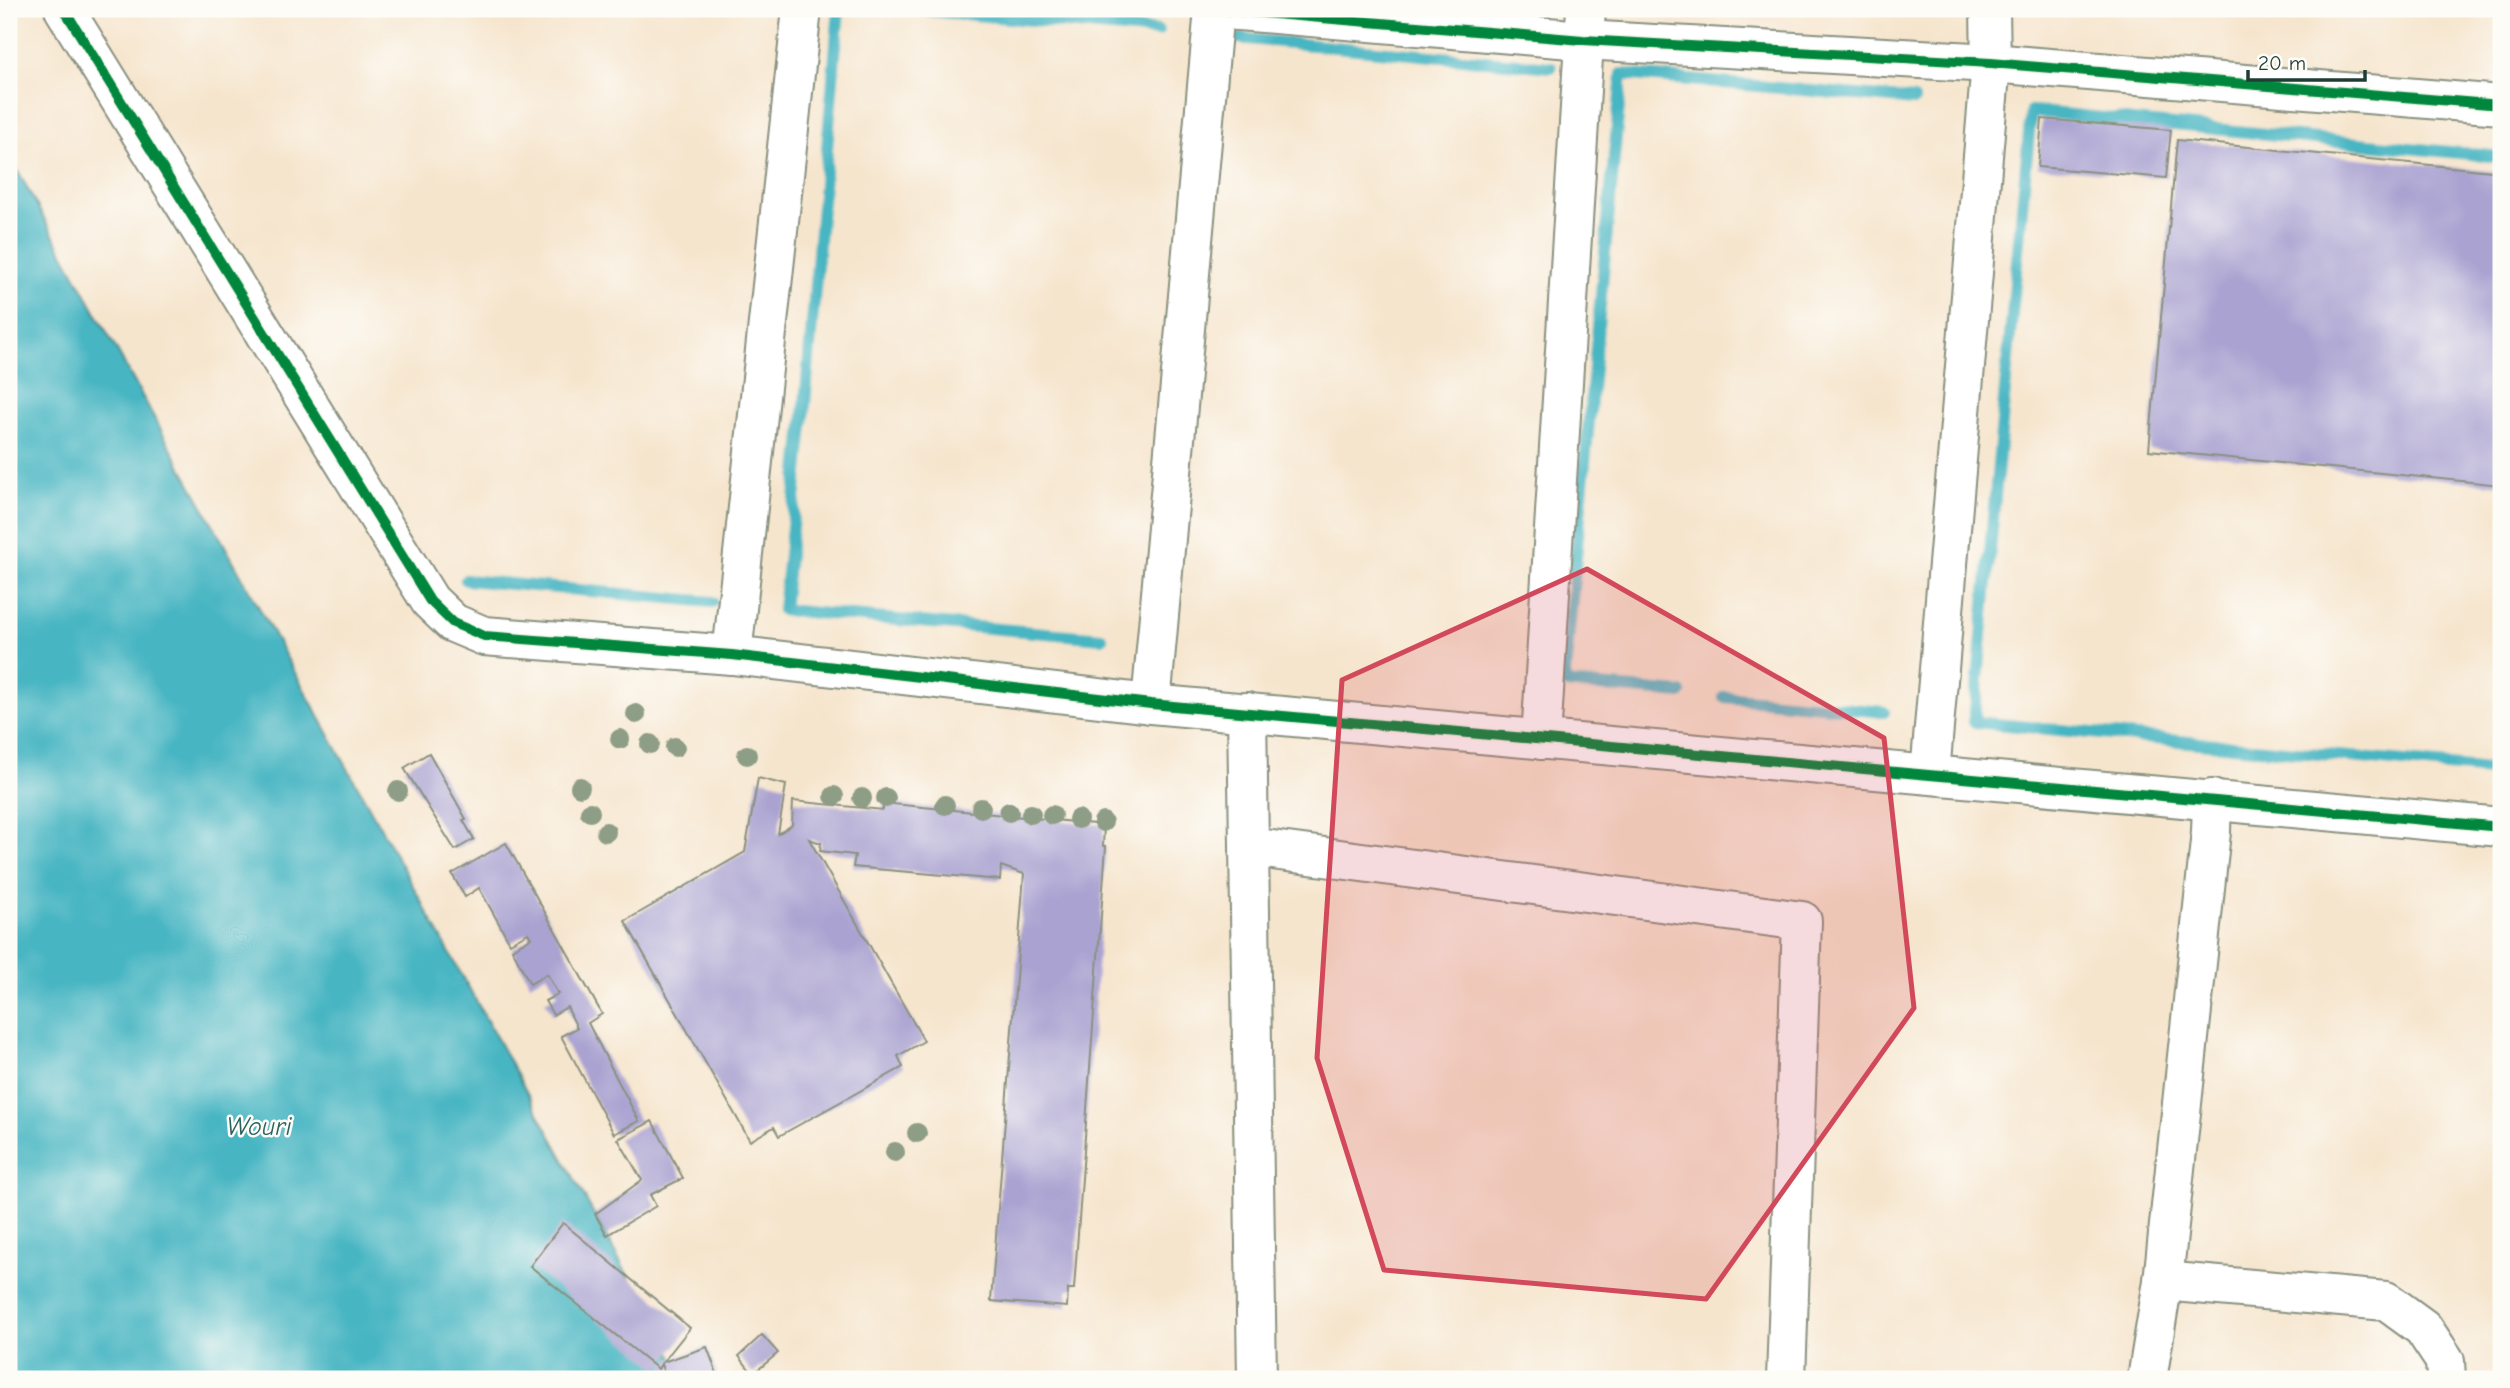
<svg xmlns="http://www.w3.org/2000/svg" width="2510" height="1388" viewBox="0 0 2510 1388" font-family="'Comic Neue',sans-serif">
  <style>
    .water { fill: #47b5c2; stroke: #33797b; stroke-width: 2 }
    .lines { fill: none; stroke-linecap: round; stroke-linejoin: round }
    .stream { stroke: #47b5c2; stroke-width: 12 }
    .building { fill: #aaa3d1 }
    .minor-casing { stroke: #8a9180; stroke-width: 42 }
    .minor { stroke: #fff; stroke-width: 38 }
    .cycleway-casing { stroke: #fdfcf7; stroke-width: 15 }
    .cycleway { stroke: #00873e; stroke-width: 10 }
    .tree { fill: #8e9d86 }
    .marked { fill: #d1495b; fill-opacity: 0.2; stroke: #d1495b; stroke-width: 5; stroke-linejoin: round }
    .labels { text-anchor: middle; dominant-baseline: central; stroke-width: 5; stroke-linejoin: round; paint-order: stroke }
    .water-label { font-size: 26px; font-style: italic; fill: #2b615f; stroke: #fdfcf7 }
  </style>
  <rect width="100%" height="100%" fill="#fdfcf7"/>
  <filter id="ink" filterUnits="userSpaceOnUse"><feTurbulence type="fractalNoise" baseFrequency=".0143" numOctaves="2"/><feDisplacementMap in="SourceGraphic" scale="14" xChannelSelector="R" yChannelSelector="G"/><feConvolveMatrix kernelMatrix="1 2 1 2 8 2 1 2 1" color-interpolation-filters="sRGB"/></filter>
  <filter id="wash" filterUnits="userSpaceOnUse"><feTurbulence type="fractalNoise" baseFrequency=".00686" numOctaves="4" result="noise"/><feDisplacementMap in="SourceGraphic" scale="28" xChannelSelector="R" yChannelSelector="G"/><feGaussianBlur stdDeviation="1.57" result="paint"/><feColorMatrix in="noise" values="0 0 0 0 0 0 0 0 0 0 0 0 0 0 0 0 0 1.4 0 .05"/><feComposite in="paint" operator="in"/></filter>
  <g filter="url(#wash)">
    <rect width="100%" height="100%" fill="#f6e5cd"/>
    <polygon class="water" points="9,155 685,1379 9,1379"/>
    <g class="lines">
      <g class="stream">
        <polyline points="839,9 804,416 783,610 1102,638"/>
        <polyline points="906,9 1158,31"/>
        <polyline points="1227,37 1551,67"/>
        <polyline points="2501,157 2031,111 1974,722 2501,771"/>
        <polyline points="466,580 712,602"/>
        <polyline points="1681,693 1564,683 1622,74 1914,100"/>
        <polyline points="1724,697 1884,712"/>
      </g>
    </g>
    <g id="blocks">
      <g class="building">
        <polygon points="2042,119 2171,130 2166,178 2038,167"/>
        <polygon points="2177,140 2501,172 2501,485 2149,450"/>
        <polygon points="429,753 466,819 463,820 474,839 455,850 404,768"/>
        <polygon points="758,778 786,785 778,834 792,825 793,801 883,810 883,803 1104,825 1103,846 1106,846 1074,1289 1068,1289 1067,1307 991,1301 1024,874 1001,866 1000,880 853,867 855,855 820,851 821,843 809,839 924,1041 898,1056 903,1067 779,1136 774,1127 750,1141 625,921 745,852"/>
        <polygon points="506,843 602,1014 588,1023 639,1121 614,1134 561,1036 577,1028 567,1007 553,1015 545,1001 558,994 547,974 530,984 512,949 531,938 528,933 510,943 479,888 465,897 452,874"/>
        <polygon points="652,1121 683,1178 650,1195 656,1206 607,1235 595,1214 642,1180 618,1139"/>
        <polygon points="563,1223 690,1328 663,1362 707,1347 719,1379 666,1379 661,1364 658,1369 530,1266"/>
        <polygon points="762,1335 778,1353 753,1374 739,1356"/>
      </g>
    </g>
  </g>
  <g filter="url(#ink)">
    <use href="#blocks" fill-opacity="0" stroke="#8a9180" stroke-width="2"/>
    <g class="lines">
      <g class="minor-casing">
        <g id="minor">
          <polyline points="64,9 430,601 453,623 484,636 732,655 1151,704 2501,827"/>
          <polyline points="1214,9 1583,40 1991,63 2501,105"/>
          <polyline points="732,655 802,9"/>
          <polyline points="1151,704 1214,9"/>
          <polyline points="1247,712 1257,1379"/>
          <polyline points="1541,740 1586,9"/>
          <polyline points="1930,774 1991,63 1990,9"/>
          <polyline points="1250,847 1802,921 1786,1379"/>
          <polyline points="2163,1281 2386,1301 2423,1328 2445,1361 2446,1379"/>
          <polyline points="2147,1379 2163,1281 2211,832 2212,799"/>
        </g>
      </g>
      <use href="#minor" class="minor"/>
      <g class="cycleway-casing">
        <g id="cycleway">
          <polyline points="64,9 430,601 453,623 484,636 732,655 1151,704 2501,827"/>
          <polyline points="1214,9 1583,40 1991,63 2501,105"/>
        </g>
      </g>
      <use href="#cycleway" class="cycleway"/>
    </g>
    <g class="tree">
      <circle cx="636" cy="714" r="10"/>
      <circle cx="620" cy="739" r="10"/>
      <circle cx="650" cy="744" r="10"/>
      <circle cx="675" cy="747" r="10"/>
      <circle cx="747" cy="755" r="10"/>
      <circle cx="580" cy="787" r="10"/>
      <circle cx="398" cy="791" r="10"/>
      <circle cx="834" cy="796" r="10"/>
      <circle cx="862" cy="798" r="10"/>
      <circle cx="886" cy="798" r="10"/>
      <circle cx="945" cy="805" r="10"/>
      <circle cx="981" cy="808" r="10"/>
      <circle cx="590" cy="812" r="10"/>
      <circle cx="1009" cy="812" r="10"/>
      <circle cx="1031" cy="814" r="10"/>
      <circle cx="1052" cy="815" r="10"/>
      <circle cx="1078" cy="819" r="10"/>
      <circle cx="1103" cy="822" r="10"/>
      <circle cx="606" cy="832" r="10"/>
      <circle cx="917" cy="1133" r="10"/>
      <circle cx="895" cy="1152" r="10"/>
    </g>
  </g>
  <path class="marked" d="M1587,569L1884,738L1914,1008L1706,1299L1384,1270L1317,1058L1342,680Z"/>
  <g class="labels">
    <g class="water-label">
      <text x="259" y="1127">Wouri</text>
    </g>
  </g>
  <rect width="2510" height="1388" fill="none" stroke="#fdfcf7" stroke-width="35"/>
  <path d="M2248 70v10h117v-10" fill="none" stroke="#1f3d34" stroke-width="3.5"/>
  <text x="2258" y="70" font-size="21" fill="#1f3d34" stroke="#fdfcf7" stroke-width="5" paint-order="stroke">20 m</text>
</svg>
